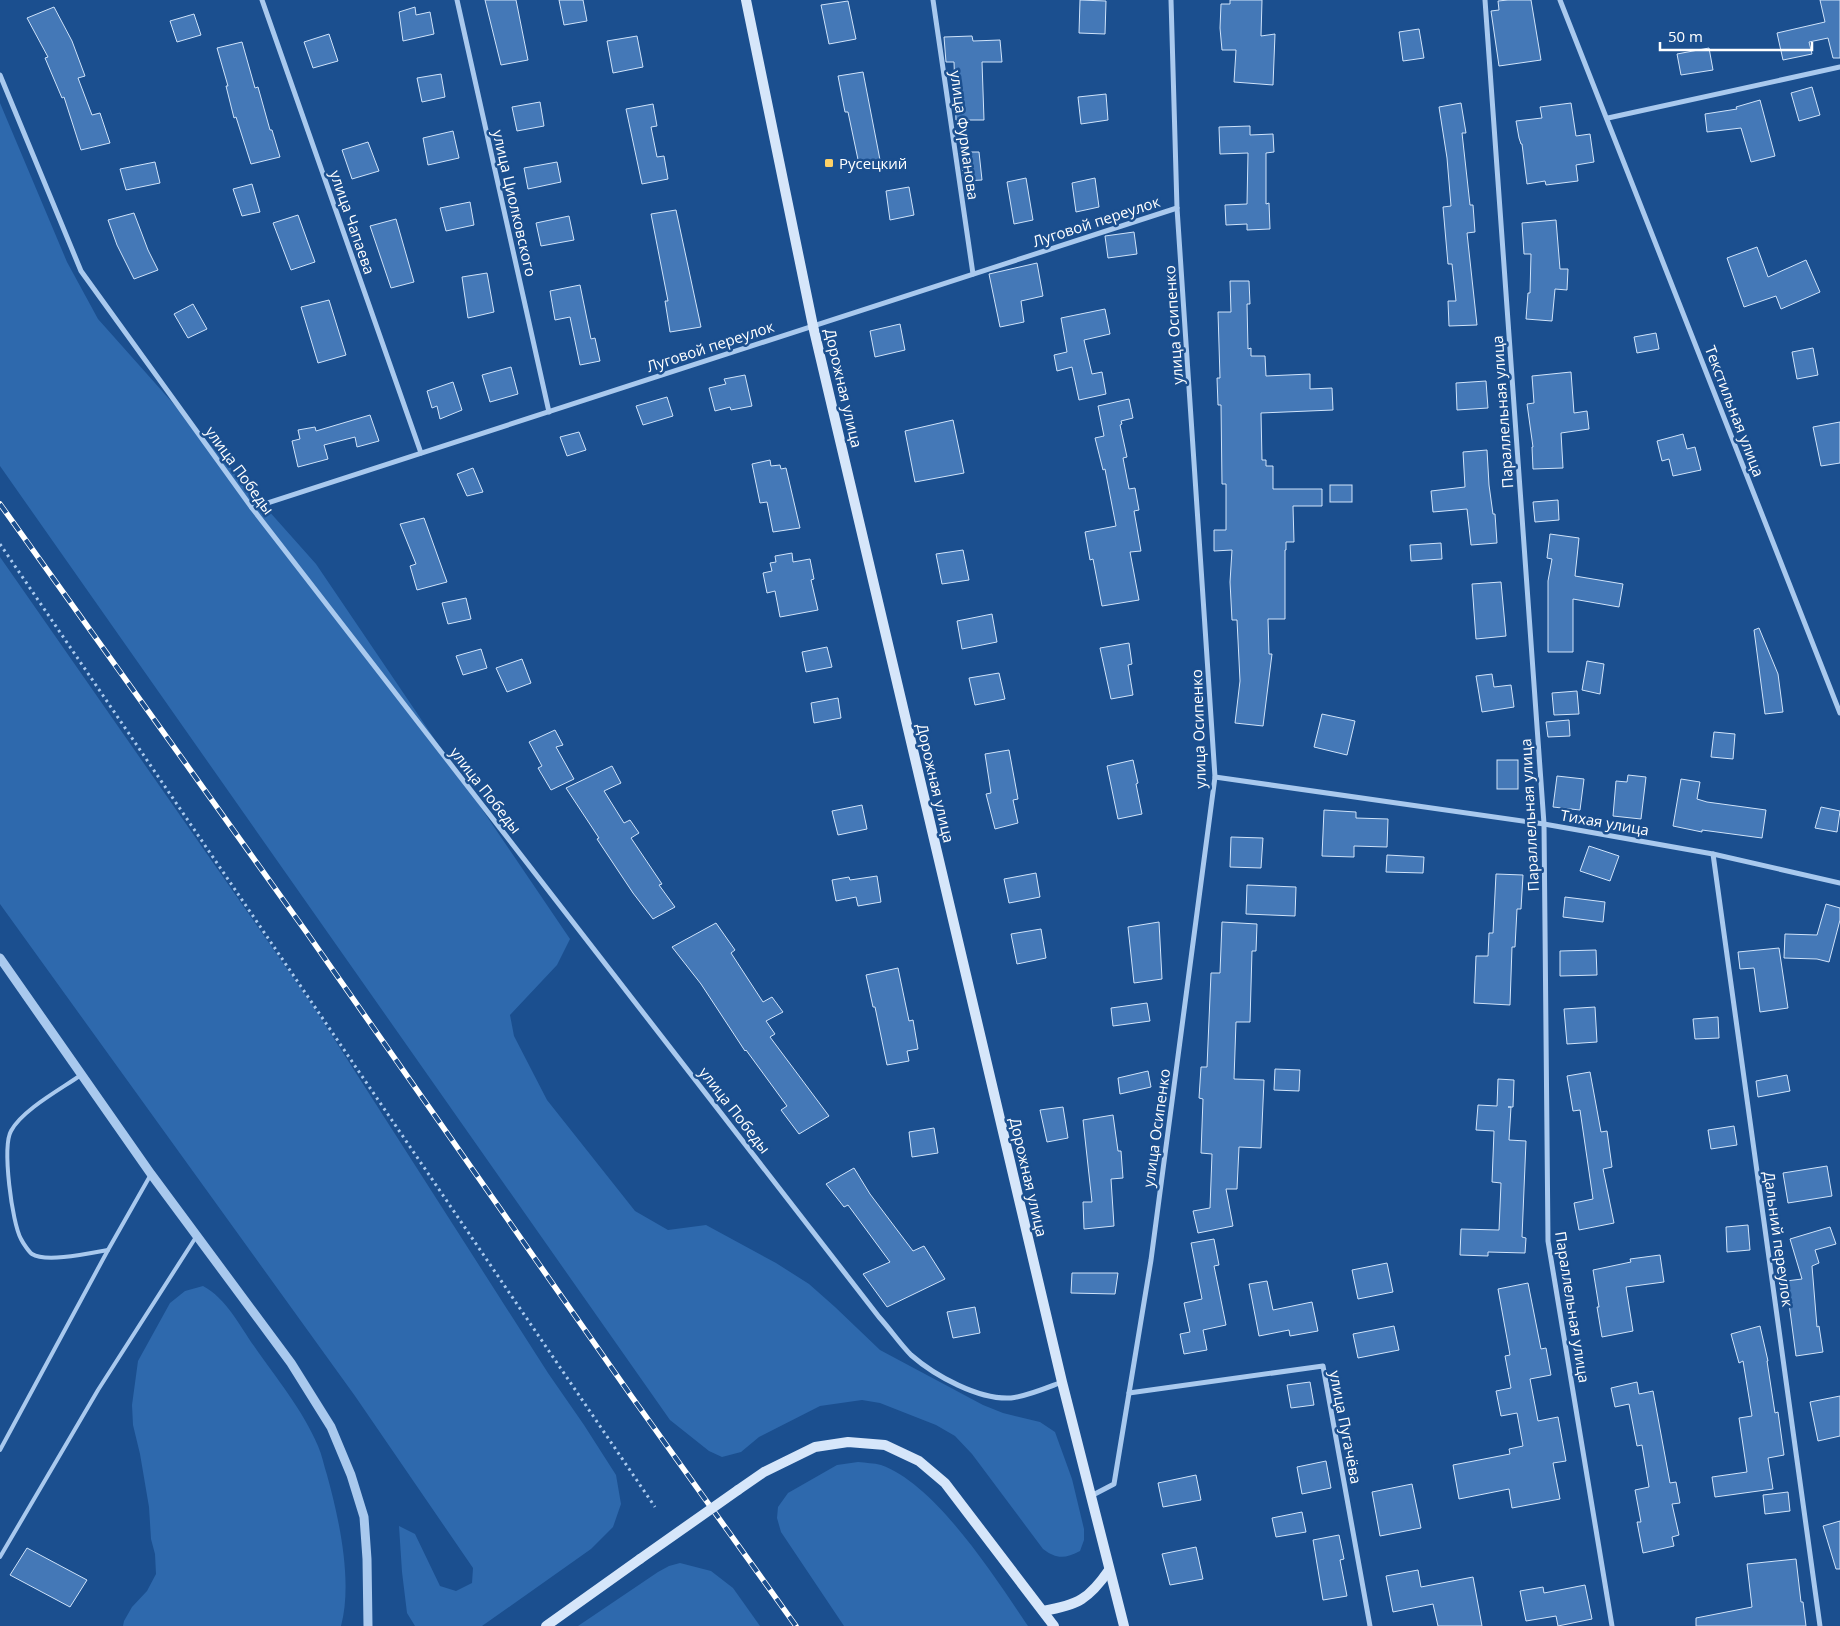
<svg xmlns="http://www.w3.org/2000/svg" width="1840" height="1626" viewBox="0 0 1840 1626" font-family="'Open Sans',sans-serif">
  <style>
    .green { fill: #2e69ad }
    .building { fill: #4478b7; stroke: #cfe3fa }
    .lines { fill: none; stroke-linecap: round; stroke-linejoin: round }
    .path { stroke: #a9c9ee; stroke-width: 3; stroke-dasharray: 2.5 4; stroke-linecap: butt }
    .service { stroke: #a9c9ee; stroke-width: 4 }
    .minor { stroke: #a9c9ee; stroke-width: 5 }
    .tertiary { stroke: #a9c9ee; stroke-width: 9 }
    .secondary { stroke: #d6e6fa; stroke-width: 10 }
    .rail-casing { stroke: #fff; stroke-width: 5.5 }
    .rail { stroke: #1b4f8f; stroke-width: 4; stroke-dasharray: 11; stroke-linecap: butt }
    .secondary-bridge { stroke: #d6e6fa; stroke-width: 10 }
    .poi-dot { fill: #ffd166; stroke: #1b4f8f; stroke-width: 2 }
    .labels { text-anchor: middle; dominant-baseline: central; stroke-width: 5; stroke-linejoin: round; paint-order: stroke }
    .street-label { font-size: 15px; fill: #fff; stroke: #1b4f8f }
    .poi-label { font-size: 15px; fill: #fff; stroke: #1b4f8f; text-anchor: start }
  </style>
  <rect width="100%" height="100%" fill="#1b4f8f"/>
  <g class="green">
    <path d="M0,103L67,262L98,319L316,564L570,939L557,965L510,1015L514,1036L547,1100L635,1211L668,1230L706,1225L776,1263L809,1284L835,1307L880,1350L983,1405L1003,1413L1040,1422L1055,1432L1072,1479L1084,1529V1540L1080,1551C1065,1559 1056,1559 1043,1549L972,1454L955,1436L936,1425L880,1403L862,1400L820,1406L759,1437L741,1452L722,1457L709,1451L670,1420L0,466Z"/>
    <polygon points="0,557 315,1009 548,1373 584,1425 616,1475 621,1504 613,1527 591,1549 482,1626 415,1626 407,1613 402,1572 399,1526 415,1534 440,1586 456,1591 472,1583 473,1568 355,1396 0,904"/>
    <path d="M203,1286C226,1298 240,1326 254,1346C276,1378 303,1410 318,1446C322,1455 324,1466 327,1475C339,1518 353,1582 341,1626H123L124,1621L132,1607L147,1591L156,1574L155,1554L151,1539L149,1507L140,1454L133,1425L132,1405L138,1361L170,1303L185,1291Z"/>
    <path d="M858,1462C866,1463 874,1463 881,1465C936,1484 996,1579 1028,1626H844L781,1532L777,1518L778,1507L788,1493L837,1465Z"/>
    <polygon points="680,1563 711,1571 733,1588 760,1626 578,1626 658,1572 669,1566"/>
  </g>
  <g class="building">
    <polygon points="485,0 516,0 528,60 501,65"/>
    <polygon points="559,0 583,0 587,21 564,25"/>
    <polygon points="1080,0 1106,1 1105,34 1079,33"/>
    <polygon points="1230,0 1262,0 1261,36 1275,34 1273,85 1234,82 1236,50 1222,50 1220,28 1221,4 1230,4"/>
    <polygon points="1508,0 1531,0 1541,60 1499,66 1491,11 1499,10 1498,1"/>
    <polygon points="1820,0 1840,0 1840,58 1833,58 1828,38 1809,42 1812,54 1783,60 1777,33 1825,22"/>
    <polygon points="848,1 856,39 829,44 821,5"/>
    <polygon points="54,7 72,41 85,76 78,78 92,115 100,113 110,143 81,150 64,97 62,98 45,58 48,57 27,18"/>
    <polygon points="415,7 416,15 430,12 434,34 403,41 399,12"/>
    <polygon points="194,14 201,35 177,42 170,21"/>
    <polygon points="1419,29 1424,58 1403,61 1399,32"/>
    <polygon points="329,34 338,61 313,68 304,42"/>
    <polygon points="637,36 643,67 613,73 607,41"/>
    <polygon points="972,36 973,41 1000,40 1002,62 982,62 984,120 956,120 954,62 946,62 944,37"/>
    <polygon points="242,42 255,88 258,87 270,130 272,130 280,157 251,164 236,117 234,118 226,86 228,86 217,48"/>
    <polygon points="1709,48 1713,70 1681,75 1677,54"/>
    <polygon points="863,72 881,165 860,169 848,112 845,112 838,76"/>
    <polygon points="441,74 445,97 422,102 417,78"/>
    <polygon points="1812,87 1820,115 1799,121 1791,93"/>
    <polygon points="1106,94 1108,120 1081,124 1078,97"/>
    <polygon points="1760,100 1775,156 1751,162 1741,128 1707,132 1705,114 1737,109 1736,107"/>
    <polygon points="540,102 544,126 517,131 512,107"/>
    <polygon points="1461,103 1466,133 1462,133 1470,205 1473,205 1475,232 1467,233 1477,325 1449,326 1448,301 1456,301 1452,264 1448,264 1443,207 1451,206 1447,158 1439,107"/>
    <polygon points="1571,103 1576,136 1590,134 1594,162 1576,165 1578,181 1546,185 1545,181 1527,184 1522,144 1521,144 1519,138 1516,121 1542,118 1540,107"/>
    <polygon points="653,104 657,126 651,127 657,157 664,156 668,179 642,184 626,109"/>
    <polygon points="1250,126 1250,135 1273,134 1274,152 1266,153 1266,204 1269,203 1270,229 1247,230 1247,224 1226,225 1225,205 1247,204 1248,153 1220,154 1219,127"/>
    <polygon points="453,131 459,158 428,165 423,138"/>
    <polygon points="368,142 379,171 352,179 342,150"/>
    <polygon points="960,152 979,152 982,180 964,181"/>
    <polygon points="155,162 160,183 126,190 120,169"/>
    <polygon points="557,162 561,182 528,189 524,168"/>
    <polygon points="1026,178 1033,220 1014,224 1007,182"/>
    <polygon points="1095,178 1099,207 1076,212 1072,183"/>
    <polygon points="252,184 260,212 242,216 233,189"/>
    <polygon points="909,187 914,215 890,220 886,191"/>
    <polygon points="470,202 474,225 446,231 440,208"/>
    <polygon points="676,210 701,327 670,332 665,301 668,301 651,214"/>
    <polygon points="134,213 148,250 158,270 134,279 117,245 108,220"/>
    <polygon points="298,215 315,262 291,270 273,223"/>
    <polygon points="569,216 574,240 541,246 536,223"/>
    <polygon points="396,219 414,282 391,288 370,226"/>
    <polygon points="1556,220 1560,269 1568,269 1567,290 1555,289 1552,321 1526,319 1528,293 1530,293 1531,254 1524,254 1522,223"/>
    <polygon points="1134,232 1137,254 1108,258 1105,236"/>
    <polygon points="1757,247 1768,277 1806,260 1820,292 1781,309 1776,296 1744,307 1727,258"/>
    <polygon points="1037,263 1043,296 1021,301 1024,322 1000,327 989,274"/>
    <polygon points="487,273 494,312 468,318 462,277"/>
    <polygon points="1230,281 1249,281 1250,304 1247,304 1248,349 1251,348 1251,356 1265,356 1266,376 1310,374 1310,389 1332,388 1333,410 1261,413 1262,460 1266,460 1266,466 1273,466 1273,489 1322,489 1322,506 1293,506 1294,542 1286,542 1286,550 1285,550 1285,619 1268,619 1269,654 1272,654 1263,726 1235,723 1240,681 1237,620 1232,620 1230,582 1232,550 1214,551 1214,530 1226,530 1226,484 1222,484 1221,405 1218,405 1217,378 1220,378 1218,312 1231,312"/>
    <polygon points="580,285 591,339 595,338 600,361 580,365 570,317 555,320 550,291"/>
    <polygon points="329,300 346,355 318,363 301,307"/>
    <polygon points="193,304 207,329 188,338 174,314"/>
    <polygon points="1105,309 1110,334 1084,340 1092,374 1102,372 1106,394 1079,400 1072,367 1057,371 1054,355 1067,352 1061,318"/>
    <polygon points="900,324 905,350 875,357 870,331"/>
    <polygon points="1656,333 1659,349 1637,353 1634,337"/>
    <polygon points="1813,348 1818,375 1797,379 1792,352"/>
    <polygon points="511,367 518,394 490,402 482,375"/>
    <polygon points="1571,372 1574,413 1587,411 1589,429 1561,433 1563,468 1533,469 1532,447 1533,447 1527,404 1534,403 1532,376"/>
    <polygon points="745,375 752,406 731,410 730,407 715,411 709,388 726,384 724,379"/>
    <polygon points="1486,381 1488,408 1457,410 1456,383"/>
    <polygon points="453,382 462,410 440,419 437,406 432,408 427,391"/>
    <polygon points="667,397 673,416 643,425 636,406"/>
    <polygon points="1129,399 1133,418 1121,421 1122,424 1120,425 1127,457 1123,458 1129,489 1135,488 1139,510 1134,511 1141,551 1130,552 1139,600 1102,606 1093,559 1090,560 1085,532 1116,526 1105,469 1103,470 1095,438 1104,436 1098,406"/>
    <polygon points="370,415 379,441 357,447 355,437 324,445 328,459 298,467 292,441 300,439 298,430 315,427 316,431"/>
    <polygon points="953,420 964,473 915,482 905,431"/>
    <polygon points="1840,422 1840,463 1821,466 1813,427"/>
    <polygon points="579,432 586,450 567,456 560,437"/>
    <polygon points="1683,434 1687,449 1695,447 1701,470 1673,476 1669,459 1662,461 1657,441"/>
    <polygon points="1487,450 1489,485 1493,514 1495,514 1497,543 1471,545 1467,509 1433,512 1431,491 1465,487 1463,452"/>
    <polygon points="770,460 771,466 780,465 781,469 786,468 800,528 773,532 767,502 760,503 752,464"/>
    <polygon points="473,468 483,492 467,496 457,474"/>
    <rect x="1330" y="485" width="22" height="17"/>
    <polygon points="1558,500 1559,520 1535,522 1533,502"/>
    <polygon points="424,518 447,582 417,590 410,566 416,564 400,524"/>
    <polygon points="1550,534 1579,538 1575,576 1623,584 1619,607 1573,599 1573,652 1548,652 1548,581 1552,559 1547,558"/>
    <polygon points="1441,543 1442,559 1411,561 1410,545"/>
    <polygon points="963,550 969,580 942,584 936,554"/>
    <polygon points="792,553 793,562 810,559 814,579 811,580 818,610 780,617 775,591 767,593 763,573 772,571 770,563 776,562 775,556"/>
    <polygon points="1501,582 1506,636 1476,639 1472,584"/>
    <polygon points="466,598 471,619 448,624 442,603"/>
    <polygon points="992,614 997,642 962,649 957,621"/>
    <polygon points="1759,628 1778,674 1783,712 1765,714 1754,630"/>
    <polygon points="1129,643 1132,664 1128,665 1133,695 1111,699 1100,648"/>
    <polygon points="827,647 832,667 806,672 802,652"/>
    <polygon points="481,649 487,668 463,675 456,656"/>
    <polygon points="522,659 531,683 507,692 496,668"/>
    <polygon points="1587,661 1604,664 1600,694 1582,690"/>
    <polygon points="999,673 1005,699 975,705 969,678"/>
    <polygon points="1492,674 1494,687 1511,685 1514,707 1482,712 1476,676"/>
    <polygon points="1577,691 1579,714 1554,715 1552,693"/>
    <polygon points="838,698 841,718 814,723 811,703"/>
    <polygon points="1322,714 1355,721 1347,755 1314,747"/>
    <polygon points="1569,720 1570,736 1548,737 1546,722"/>
    <polygon points="555,730 563,745 556,747 574,779 551,790 538,768 542,766 529,742"/>
    <polygon points="1714,732 1735,734 1733,759 1711,757"/>
    <polygon points="1009,750 1018,799 1013,800 1018,823 995,829 986,794 991,793 985,754"/>
    <polygon points="1133,760 1138,783 1136,784 1142,814 1118,819 1107,766"/>
    <rect x="1497" y="760" width="21" height="29"/>
    <polygon points="612,766 621,783 604,791 624,823 630,820 639,833 631,838 662,884 659,885 675,907 653,919 633,893 597,839 599,838 566,788"/>
    <polygon points="1628,775 1646,777 1641,819 1613,816 1616,781 1627,782"/>
    <polygon points="1557,776 1584,779 1580,810 1553,807"/>
    <polygon points="1681,779 1700,782 1697,799 1707,802 1766,810 1762,838 1702,830 1702,832 1673,826"/>
    <polygon points="862,805 867,829 838,835 832,811"/>
    <polygon points="1821,807 1840,811 1837,832 1815,828"/>
    <polygon points="1324,810 1356,812 1356,818 1388,819 1387,847 1354,846 1354,857 1322,856"/>
    <polygon points="1231,837 1263,838 1261,868 1230,867"/>
    <polygon points="1589,846 1619,856 1610,881 1580,871"/>
    <polygon points="1387,855 1424,857 1423,873 1386,872"/>
    <polygon points="1036,873 1040,897 1009,903 1004,879"/>
    <polygon points="1496,874 1523,875 1521,909 1517,909 1515,947 1512,947 1510,1005 1474,1003 1476,956 1488,956 1489,933 1493,933"/>
    <polygon points="877,876 881,902 858,906 856,897 836,901 832,880 849,877 850,880"/>
    <polygon points="1247,885 1296,887 1295,916 1246,914"/>
    <polygon points="1565,897 1605,902 1603,922 1563,917"/>
    <polygon points="1826,904 1840,908 1840,920 1829,962 1817,959 1784,958 1785,934 1817,935"/>
    <polygon points="1159,922 1162,979 1134,983 1128,927"/>
    <polygon points="1222,922 1257,924 1256,951 1252,951 1250,1022 1236,1022 1234,1079 1264,1080 1261,1148 1239,1147 1237,1189 1226,1189 1233,1226 1198,1233 1193,1211 1210,1208 1212,1154 1201,1153 1203,1099 1199,1098 1201,1067 1207,1067 1211,973 1220,973"/>
    <polygon points="716,923 735,950 731,953 763,1002 772,997 783,1012 766,1021 775,1034 770,1037 829,1116 799,1134 781,1110 787,1106 746,1050 745,1051 701,984 672,947"/>
    <polygon points="1041,929 1046,958 1017,964 1011,934"/>
    <polygon points="1779,948 1788,1008 1760,1012 1754,968 1740,969 1738,952"/>
    <polygon points="1596,950 1597,975 1560,976 1560,951"/>
    <polygon points="898,968 909,1021 913,1020 918,1049 907,1051 909,1061 887,1065 875,1007 873,1007 866,975"/>
    <polygon points="1147,1003 1150,1021 1113,1026 1111,1008"/>
    <polygon points="1595,1007 1597,1042 1567,1044 1564,1009"/>
    <polygon points="1718,1017 1719,1038 1695,1039 1693,1019"/>
    <polygon points="1275,1069 1300,1070 1299,1091 1274,1090"/>
    <polygon points="1148,1071 1151,1087 1120,1094 1118,1078"/>
    <polygon points="1590,1072 1601,1132 1607,1131 1612,1167 1603,1169 1614,1223 1579,1230 1574,1203 1593,1199 1580,1110 1573,1111 1567,1076"/>
    <polygon points="1787,1075 1790,1091 1758,1097 1756,1081"/>
    <polygon points="1498,1079 1514,1080 1513,1107 1508,1107 1511,1107 1509,1140 1526,1141 1522,1237 1526,1238 1525,1253 1488,1252 1488,1256 1460,1255 1461,1229 1499,1230 1501,1183 1492,1182 1494,1131 1476,1130 1478,1105 1497,1106"/>
    <polygon points="1063,1107 1068,1138 1047,1142 1040,1110"/>
    <polygon points="1113,1115 1118,1151 1121,1151 1123,1178 1111,1179 1114,1226 1084,1229 1083,1202 1092,1202 1083,1120"/>
    <polygon points="1734,1126 1737,1145 1711,1149 1708,1130"/>
    <polygon points="934,1128 938,1153 912,1157 909,1132"/>
    <polygon points="1827,1166 1832,1196 1788,1203 1783,1173"/>
    <polygon points="854,1168 870,1194 913,1251 924,1246 945,1279 887,1307 863,1274 890,1262 848,1205 844,1207 826,1184"/>
    <polygon points="1748,1225 1750,1250 1727,1252 1726,1227"/>
    <polygon points="1830,1227 1836,1244 1815,1250 1819,1263 1812,1266 1817,1327 1819,1326 1823,1352 1796,1356 1786,1281 1802,1279 1790,1239"/>
    <polygon points="1214,1239 1219,1265 1214,1266 1226,1325 1203,1330 1207,1350 1184,1354 1180,1334 1190,1332 1184,1303 1202,1299 1191,1243"/>
    <polygon points="1660,1255 1664,1282 1626,1287 1633,1331 1602,1337 1597,1307 1599,1307 1593,1270 1631,1262 1630,1259"/>
    <polygon points="1387,1263 1393,1292 1358,1299 1352,1270"/>
    <polygon points="1072,1273 1118,1273 1115,1294 1071,1293"/>
    <polygon points="1267,1281 1273,1310 1312,1302 1318,1331 1290,1336 1289,1330 1259,1336 1249,1284"/>
    <polygon points="1528,1283 1541,1349 1546,1348 1551,1375 1530,1379 1538,1421 1558,1417 1566,1461 1553,1463 1560,1499 1512,1508 1509,1489 1459,1499 1453,1465 1510,1454 1509,1449 1523,1446 1517,1413 1501,1416 1496,1391 1511,1388 1505,1356 1510,1355 1498,1289"/>
    <polygon points="975,1307 980,1333 953,1338 947,1312"/>
    <polygon points="1394,1326 1399,1350 1358,1358 1353,1334"/>
    <polygon points="1760,1326 1768,1361 1767,1361 1775,1413 1778,1412 1784,1455 1768,1458 1773,1489 1715,1497 1712,1477 1747,1472 1739,1418 1752,1416 1743,1361 1739,1363 1731,1334"/>
    <polygon points="1310,1382 1314,1405 1291,1408 1287,1385"/>
    <polygon points="1637,1382 1639,1394 1653,1391 1670,1483 1676,1482 1680,1503 1672,1504 1679,1535 1672,1537 1674,1546 1643,1553 1637,1522 1641,1522 1635,1490 1649,1487 1642,1445 1637,1446 1629,1404 1615,1407 1611,1388"/>
    <polygon points="1840,1396 1840,1436 1818,1441 1810,1402"/>
    <polygon points="1326,1461 1331,1488 1302,1494 1297,1467"/>
    <polygon points="1196,1475 1201,1500 1163,1507 1158,1483"/>
    <polygon points="1412,1484 1421,1528 1380,1536 1372,1492"/>
    <polygon points="1788,1492 1790,1511 1765,1514 1763,1495"/>
    <polygon points="1302,1512 1306,1532 1276,1537 1272,1518"/>
    <polygon points="1840,1521 1840,1569 1836,1569 1823,1526"/>
    <polygon points="1339,1535 1344,1559 1340,1560 1347,1596 1323,1600 1313,1540"/>
    <polygon points="1196,1547 1203,1579 1170,1585 1162,1554"/>
    <polygon points="27,1548 87,1580 70,1607 10,1575"/>
    <polygon points="1796,1559 1801,1602 1803,1602 1806,1626 1696,1626 1696,1618 1752,1607 1747,1564"/>
    <polygon points="1418,1570 1421,1587 1473,1577 1482,1626 1438,1626 1433,1604 1393,1612 1386,1576"/>
    <polygon points="1585,1585 1592,1619 1558,1626 1556,1616 1526,1621 1520,1591 1543,1587 1544,1593"/>
  </g>
  <g class="lines">
    <polyline class="path" points="0,544 655,1507"/>
    <g class="service">
      <path d="M81,1075C61,1089 22,1110 11,1131C2,1147 12,1223 21,1239C23,1243 29,1252 32,1254C46,1263 91,1253 108,1250"/>
      <polyline points="0,1450 108,1250 150,1176"/>
      <polyline points="0,1557 98,1390 196,1237"/>
    </g>
    <g class="minor">
      <polyline points="262,0 421,453"/>
      <polyline points="457,0 549,412"/>
      <polyline points="933,0 973,274"/>
      <polyline points="1485,0 1544,824 1548,1241 1612,1626"/>
      <polyline points="1560,0 1840,713"/>
      <path d="M0,75L81,271L252,508L879,1317C890,1329 900,1344 911,1355C935,1376 979,1400 1011,1398C1028,1396 1046,1388 1062,1382"/>
      <polyline points="1608,118 1840,67"/>
      <polyline points="252,508 1177,208"/>
      <polyline points="1215,777 1544,824 1713,854 1840,883"/>
      <polyline points="1713,854 1820,1626"/>
      <polyline points="1129,1393 1323,1366 1370,1626"/>
      <polyline points="1091,1496 1114,1484 1151,1260 1215,777 1177,208 1171,0"/>
    </g>
    <polyline class="tertiary" points="0,958 151,1174 291,1363 331,1427 351,1475 364,1517 367,1559 368,1626"/>
    <g class="secondary">
      <polyline points="746,0 813,326 1062,1382 1124,1626"/>
      <polyline points="738,1490 764,1472 815,1447 848,1442 885,1445 919,1461 945,1483 1054,1626"/>
      <path d="M1043,1611C1078,1605 1089,1599 1109,1570"/>
      <polyline points="546,1626 640,1559"/>
    </g>
    <g class="rail-casing">
      <polyline id="rail" points="0,504 307,933 632,1397 796,1626"/>
    </g>
    <use href="#rail" class="rail"/>
    <polyline class="secondary-bridge" points="640,1559 738,1490"/>
  </g>
  <rect class="poi-dot" x="824" y="158" width="10" height="10" rx="2.5"/>
  <g class="labels">
    <g class="street-label">
      <text transform="translate(965 135) rotate(82)">улица Фурманова</text>
      <text transform="translate(515 203) rotate(77)">улица Циолковского</text>
      <text transform="translate(1096 221) rotate(-18)">Луговой переулок</text>
      <text transform="translate(353 222) rotate(71)">улица Чапаева</text>
      <text transform="translate(1173 325) rotate(-94)">улица Осипенко</text>
      <text transform="translate(710 346) rotate(-18)">Луговой переулок</text>
      <text transform="translate(844 388) rotate(77)">Дорожная улица</text>
      <text transform="translate(1735 411) rotate(69)">Текстильная улица</text>
      <text transform="translate(1502 412) rotate(-94)">Параллельная улица</text>
      <text transform="translate(240 470) rotate(54)">улица Победы</text>
      <text transform="translate(1198 729) rotate(-92)">улица Осипенко</text>
      <text transform="translate(936 783) rotate(77)">Дорожная улица</text>
      <text transform="translate(486 790) rotate(52)">улица Победы</text>
      <text transform="translate(1529 815) rotate(-93)">Параллельная улица</text>
      <text transform="translate(1605 822) rotate(10)">Тихая улица</text>
      <text transform="translate(735 1110) rotate(52)">улица Победы</text>
      <text transform="translate(1156 1128) rotate(-82)">улица Осипенко</text>
      <text transform="translate(1029 1177) rotate(77)">Дорожная улица</text>
      <text transform="translate(1779 1239) rotate(82)">Дальний переулок</text>
      <text transform="translate(1573 1307) rotate(81)">Параллельная улица</text>
      <text transform="translate(1346 1427) rotate(79)">улица Пугачёва</text>
    </g>
    <g class="poi-label">
      <text x="839" y="163">Русецкий</text>
    </g>
  </g>
  <path d="M1660 42v8h152v-8" fill="none" stroke="#ffffff" stroke-width="2.5"/>
  <text x="1668" y="42" font-size="15" fill="#ffffff" stroke="#1b4f8f" stroke-width="4" paint-order="stroke">50 m</text>
</svg>
